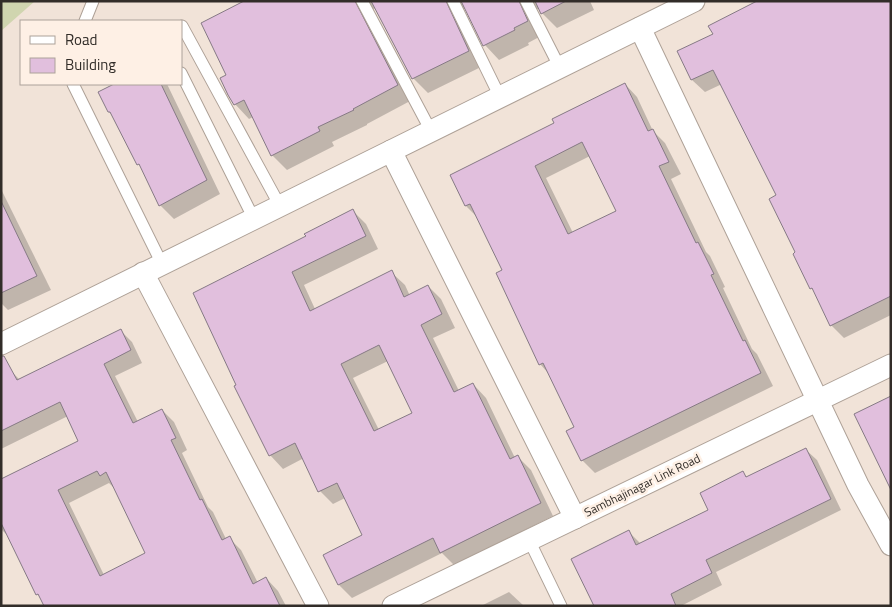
<svg xmlns="http://www.w3.org/2000/svg" width="892" height="607" viewBox="0 0 892 607" font-family="'Titillium Web',sans-serif">
  <style>
    .green { fill: #d0d5af }
    .shadow { fill: #0003; fill-rule: evenodd }
    .building { fill: #e1bfdd; stroke: #867a85; fill-rule: evenodd }
    .lines { fill: none; stroke-linecap: round; stroke-linejoin: round }
    .lane-casing { stroke: #aea197; stroke-width: 13 }
    .street-casing { stroke: #aea197; stroke-width: 23 }
    .lane { stroke: #fff; stroke-width: 11 }
    .street { stroke: #fff; stroke-width: 21 }
    .labels { text-anchor: middle; dominant-baseline: central; stroke-width: 5; stroke-linejoin: round; paint-order: stroke }
    .street-label { font-size: 12px; fill: #322d29; stroke: #fef0e5 }
  </style>
  <rect width="100%" height="100%" fill="#f1e3d8"/>
  <polygon class="green" points="1,1 35,1 1,31"/>
  <g class="shadow">
    <polygon points="247,1 590,1 594,10 557,28 542,13 539,9 537,9 534,12 541,36 528,43 529,45 499,60 485,45 466,8 464,9 460,15 483,66 428,93 413,78 376,8 373,9 369,16 412,100 367,124 367,125 332,142 334,146 287,170 272,155 253,117 249,119 235,104 228,76"/>
    <polygon points="891,15 891,315 844,338 831,325 816,293 811,288 797,253 778,196 722,84 705,92 692,80 679,52"/>
    <polygon points="117,84 167,84 220,194 174,219 160,205 142,167 138,164 112,115 109,112 100,92"/>
    <path d="M625,84L637,97L653,131L665,143L681,174L671,179L706,252L710,256L725,287L723,288L752,349L757,354L773,386L595,473L582,460L575,428L549,374L540,364L503,270L477,217L466,206L556,123ZM590,156L617,211L573,233L546,178Z"/>
    <polygon points="1,189 51,290 8,310 1,303"/>
    <path d="M353,211L366,224L378,249L304,285L315,309L391,272L405,285L410,296L428,286L441,299L455,328L433,338L459,391L473,384L486,398L515,458L518,457L531,470L553,516L454,565L442,553L352,598L339,585L325,556L364,536L345,498L333,504L320,491L304,458L283,469L270,455L236,386L307,237ZM388,361L413,413L379,430L353,378Z"/>
    <path d="M120,330L132,342L142,363L115,376L138,422L162,410L174,422L187,450L182,453L208,507L213,512L226,539L229,538L241,550L258,583L266,578L278,591L286,606H163L42,599L37,594L8,533L6,534L1,529V480L80,441L68,416L1,449V376L11,371L20,380ZM109,483L113,487L114,486L147,554L104,575L69,503Z"/>
    <polygon points="805,449 817,460 841,510 716,572 722,585 681,606 599,606 629,532 641,544 709,510 743,473 748,478"/>
    <polygon points="509,592 524,606 481,606"/>
  </g>
  <g class="building">
    <polygon points="244,1 355,1 398,85 353,109 354,110 318,127 320,131 271,156 244,100 234,105 228,95 220,78 226,75 201,23"/>
    <polygon points="371,1 446,1 469,51 412,79"/>
    <polygon points="461,1 519,1 528,21 514,28 515,30 483,46"/>
    <polygon points="535,1 566,1 541,14"/>
    <polygon points="757,1 891,1 891,296 830,326 812,288 810,289 793,254 795,252 769,199 776,195 713,70 691,80 677,51 713,34 708,26"/>
    <path d="M625,83L648,131L653,129L669,162L659,166L696,243L698,242L714,274L711,275L743,341L745,340L761,373L581,461L566,431L574,427L543,363L539,365L496,273L502,270L470,204L465,206L450,175L554,123L552,119ZM582,142L616,211L568,234L535,166Z"/>
    <polygon points="114,84 161,84 207,180 159,206 139,164 137,165 110,112 108,112 98,92"/>
    <polygon points="1,201 37,276 1,293"/>
    <path d="M353,209L366,236L292,272L310,311L392,270L404,297L428,285L442,314L421,325L454,392L473,383L510,459L518,455L541,503L440,553L433,538L338,585L323,555L362,535L337,483L318,492L295,443L269,456L234,386L236,385L193,293L306,236L304,234ZM379,345L412,413L374,431L341,364Z"/>
    <path d="M121,329L131,350L104,364L133,423L162,409L176,438L171,440L200,500L202,499L222,540L230,536L253,584L266,577L280,606H44L38,594L36,595L1,523V479L78,441L60,402L1,431V356H4L17,380ZM97,471L100,476L106,472L145,553L100,576L58,490Z"/>
    <polygon points="891,396 891,490 854,414"/>
    <polygon points="806,448 831,499 706,560 712,573 671,594 676,606 594,606 571,559 629,530 636,545 708,510 700,493 743,471 746,477"/>
  </g>
  <g class="lines">
    <g class="lane-casing">
      <g id="lane">
        <polyline points="362,1 431,131"/>
        <polyline points="453,1 500,97"/>
        <polyline points="526,1 560,68"/>
        <polyline points="85,21 93,1"/>
        <polyline points="182,26 280,206"/>
        <polyline points="181,73 254,219"/>
        <polyline points="73,84 162,264"/>
        <polyline points="529,540 561,606"/>
      </g>
    </g>
    <g class="street-casing">
      <g id="street">
        <polyline points="640,28 858,485 891,545"/>
        <polyline points="391,151 575,518"/>
        <polyline points="143,273 318,606"/>
        <polyline points="1,344 694,1"/>
        <polyline points="393,606 891,365"/>
      </g>
    </g>
    <use href="#lane" class="lane"/>
    <use href="#street" class="street"/>
  </g>
  <g class="labels">
    <g class="street-label">
      <text transform="translate(642 485) rotate(-26)">Sambhajinagar Link Road</text>
    </g>
  </g>
  <rect width="892" height="607" fill="none" stroke="#322d29" stroke-width="5"/>
  <rect x="20" y="20" width="162" height="65" fill="#fef0e5" stroke="#aca29a"/>
  <rect x="30" y="36" width="25" height="8" fill="#ffffff" stroke="#aca29a"/>
  <text x="65" y="45" font-size="15" fill="#322d29">Road</text>
  <rect x="30" y="58" width="25" height="15" fill="#e1bfdd" stroke="#aca29a"/>
  <text x="65" y="70" font-size="15" fill="#322d29">Building</text>
</svg>
